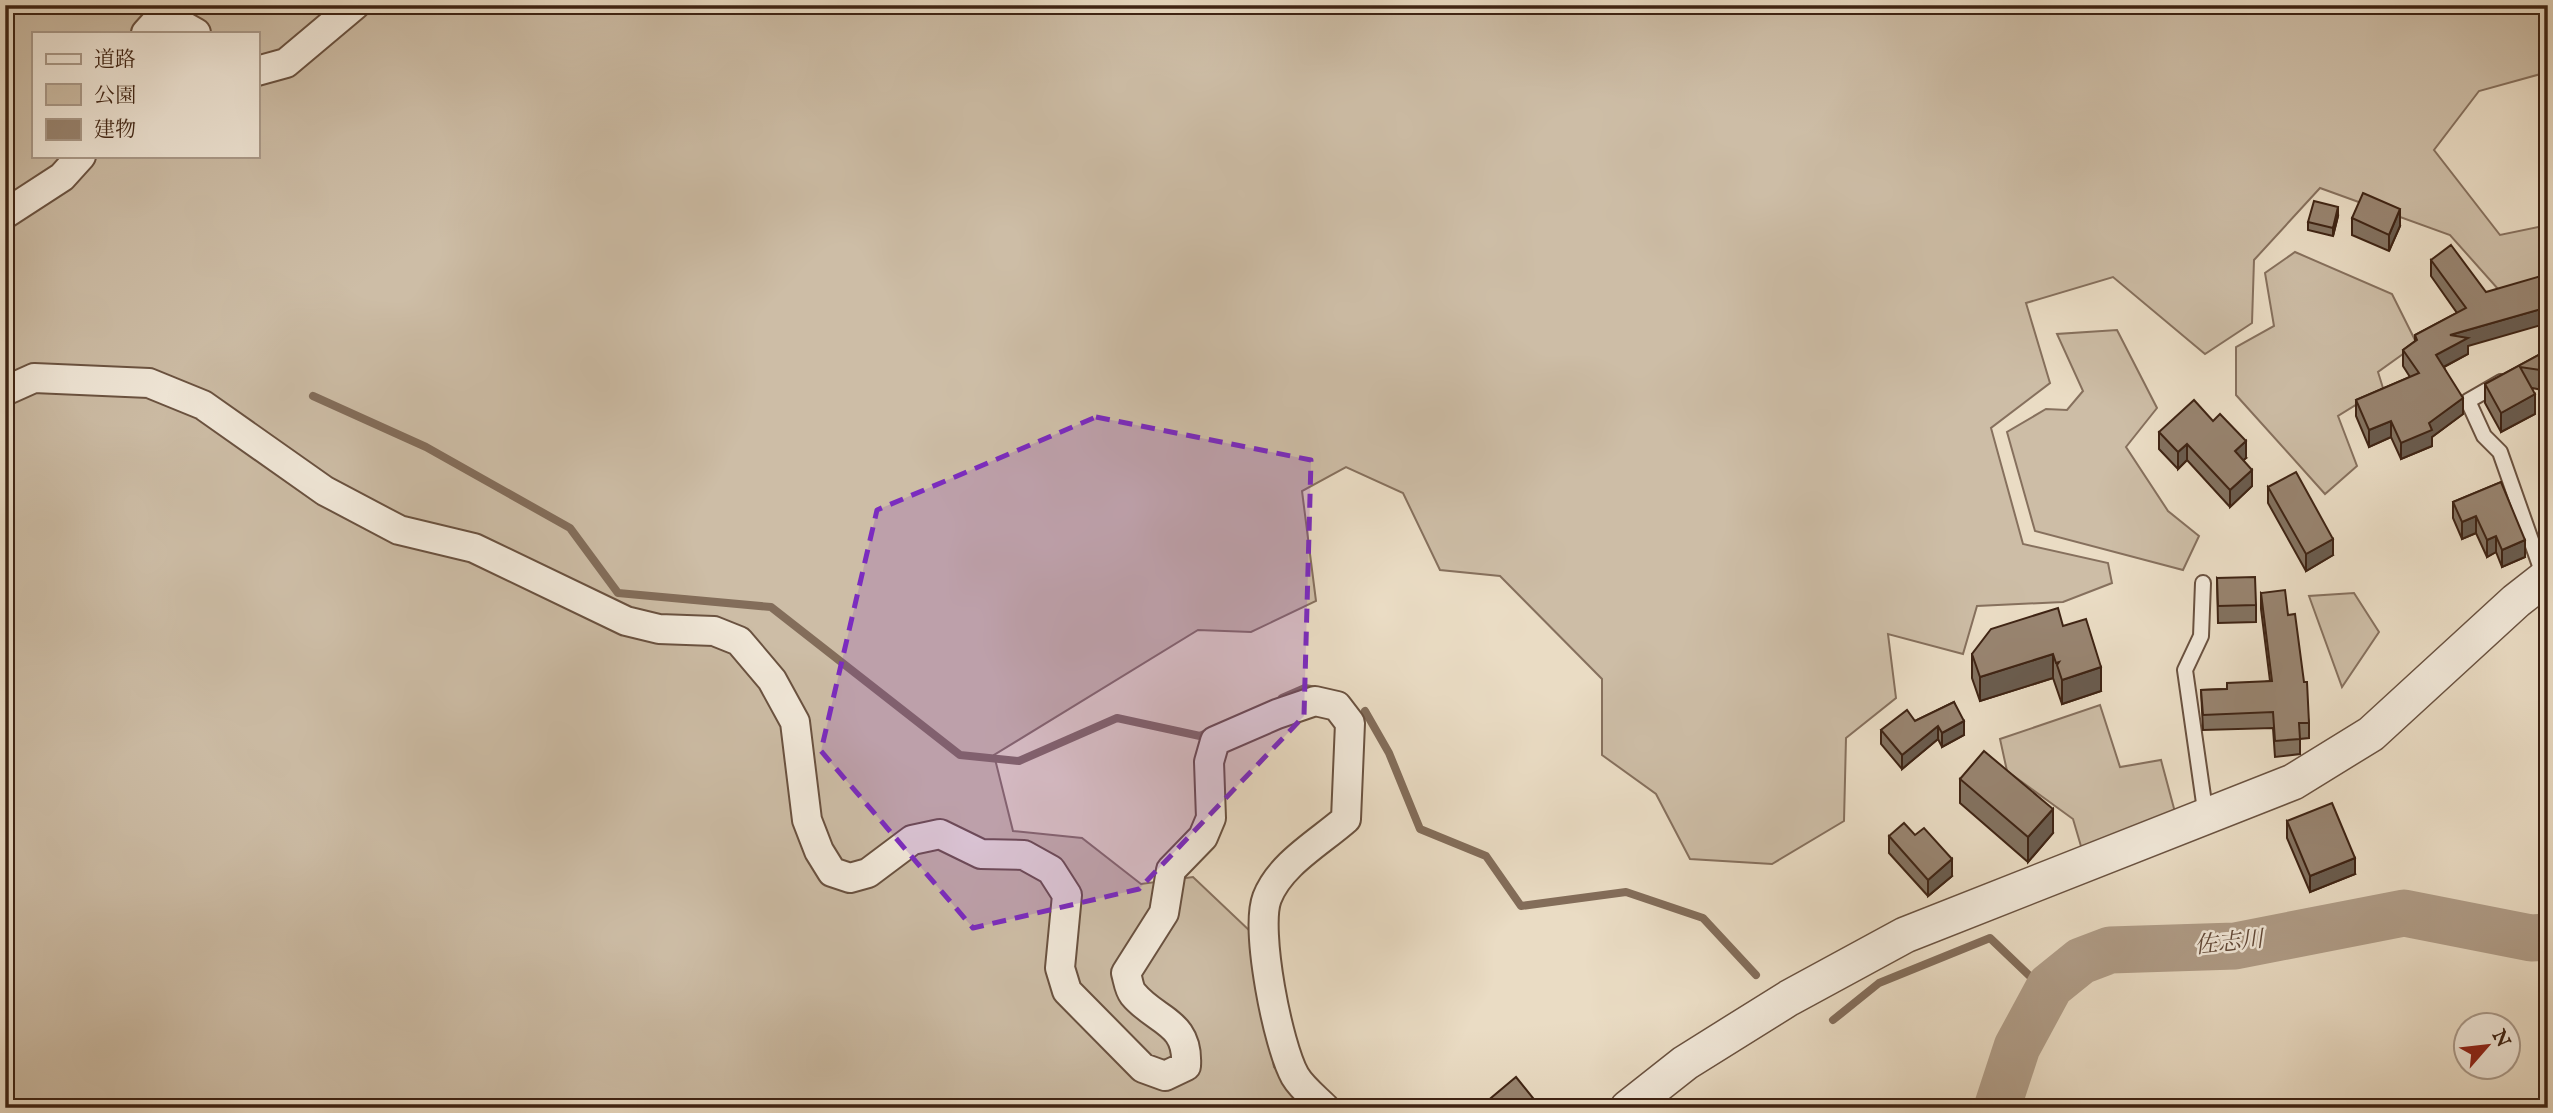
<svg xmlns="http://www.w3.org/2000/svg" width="2553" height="1113" viewBox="0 0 2553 1113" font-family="'IM FELL English','Noto Serif JP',serif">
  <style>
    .green { fill: #cdbda6; stroke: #86705d; stroke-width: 2; fill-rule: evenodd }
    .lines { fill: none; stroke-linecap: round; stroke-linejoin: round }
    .stream { stroke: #836d5a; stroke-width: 8 }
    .river { stroke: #b09d88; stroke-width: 47 }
    .service-casing { stroke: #6a5240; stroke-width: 18 }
    .minor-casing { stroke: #6a5240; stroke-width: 32 }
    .tertiary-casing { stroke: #6a5240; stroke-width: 38 }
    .service { stroke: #f1e8d9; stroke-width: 14 }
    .minor { stroke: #f1e8d9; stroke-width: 28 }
    .tertiary { stroke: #f1e8d9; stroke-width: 35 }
    .wall { fill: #837260; stroke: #3f2414; stroke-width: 2 }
    .shaded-wall { fill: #6a5c4e; stroke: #3f2414; stroke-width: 2 }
    .building { fill: #988470; stroke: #3f2414; stroke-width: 2 }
    .marked { fill: #7b2cbf; fill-opacity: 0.2; stroke: #7b2cbf; stroke-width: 5; stroke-dasharray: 14 9; stroke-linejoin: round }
    .labels { text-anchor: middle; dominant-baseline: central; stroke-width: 5; stroke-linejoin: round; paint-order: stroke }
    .water-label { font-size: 23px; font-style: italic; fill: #614837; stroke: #f1e8d9 }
  </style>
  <rect width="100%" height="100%" fill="#eadcc4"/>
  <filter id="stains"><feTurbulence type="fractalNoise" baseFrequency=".00286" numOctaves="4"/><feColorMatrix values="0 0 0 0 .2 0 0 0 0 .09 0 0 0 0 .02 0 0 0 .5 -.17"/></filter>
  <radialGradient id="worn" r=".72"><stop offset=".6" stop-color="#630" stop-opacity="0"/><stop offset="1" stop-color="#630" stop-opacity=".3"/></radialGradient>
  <g class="green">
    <path d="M5,5H2548V72L2479,91L2434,150L2500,235L2548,225V279L2506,298L2450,235L2320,188L2254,260L2252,323L2205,354L2113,277L2026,303L2050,383L1991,428L2023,544L2108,563L2112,583L2063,602L1977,606L1963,654L1888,634L1896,698L1846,738L1844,821L1772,864L1690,859L1656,794L1602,755V679L1500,576L1440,570L1403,493L1346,467L1302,491L1316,601L1251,632L1198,630L994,755L1013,831L1082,838L1141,884L1193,877L1251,932L1274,1067L1310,1108H5ZM33,33H257V156H33Z"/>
    <polygon points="2295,252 2392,294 2417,344 2378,372 2383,388 2338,416 2357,466 2325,494 2236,395 2236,347 2274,326 2265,273"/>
    <polygon points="2117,330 2157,408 2126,447 2168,511 2199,536 2183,570 2035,531 2007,432 2046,409 2067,410 2083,391 2057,334"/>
    <polygon points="2354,593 2379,632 2342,687 2309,596"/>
    <polygon points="2100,705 2120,767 2161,760 2176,816 2083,853 2073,819 2007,771 2000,739"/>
  </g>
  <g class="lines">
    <g class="stream">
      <polyline points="313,396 426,447 570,528 618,593 771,607 960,755 1019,761 1117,718 1200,736 1210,731"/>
      <polyline points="1282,698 1305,688 1316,690"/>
      <polyline points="1365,711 1389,753 1420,829 1486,856 1521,906 1626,892 1703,918 1756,975"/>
      <polyline points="1833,1020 1879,983 1990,938 2034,980 2050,986"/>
    </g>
    <polyline class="river" points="1997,1108 2017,1047 2050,986 2081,961 2110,950 2235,946 2404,913 2531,938 2548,937"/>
    <g class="service-casing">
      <g id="service">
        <polyline points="2501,382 2468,401 2484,436 2500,452 2544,577"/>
        <polyline points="2203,583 2201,636 2185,670 2206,817"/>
      </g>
    </g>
    <g class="minor-casing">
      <g id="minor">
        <polyline points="146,33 155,23 173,20 196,33"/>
        <polyline points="257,71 286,63 355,5"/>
        <polyline points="5,214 62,177 81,156"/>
        <path d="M5,391L34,378L149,383L203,405L325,491L399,530L474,548L626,621L659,629L714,631L739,641L772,680L795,722L807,820L819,851L832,872L850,878L868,873L912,840L940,834L981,854L1024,855L1051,870L1067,895L1060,968L1067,991L1143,1068L1165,1076L1186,1066C1189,1021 1156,1022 1133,994C1129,989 1128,980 1126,973L1164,913L1171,870L1203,837L1211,818L1209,762L1215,741L1277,714L1315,701L1337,706L1350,723L1346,819C1320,842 1280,864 1267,898C1255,930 1278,1046 1295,1076C1302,1088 1315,1098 1325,1108"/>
      </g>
    </g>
    <g class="tertiary-casing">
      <polyline id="tertiary" points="1628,1108 1685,1063 1789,998 1905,935 2293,782 2371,734 2516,601 2548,576"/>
    </g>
    <use href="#service" class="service"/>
    <use href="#minor" class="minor"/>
    <use href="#tertiary" class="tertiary"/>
  </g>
  <g class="wall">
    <polygon points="2338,216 2333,236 2308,230 2308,222"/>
    <polygon points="2352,218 2400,226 2389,251 2352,235"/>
    <polygon points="2431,260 2486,292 2468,346 2468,354 2444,367 2463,414 2432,437 2432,446 2401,459 2391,437 2369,447 2356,416 2356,400 2410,377 2403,366 2403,350 2415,341 2415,335 2457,313 2431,276"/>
    <polygon points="2548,350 2548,391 2532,388 2535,414 2501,432 2485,403 2485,384"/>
    <polygon points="2159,432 2246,458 2243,460 2252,486 2230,507 2187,460 2178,469 2159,449"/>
    <polygon points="2501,482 2525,557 2502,567 2496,552 2487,557 2476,533 2462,539 2453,518 2453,502"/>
    <polygon points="2268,487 2333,555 2306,571 2268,503"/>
    <polygon points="2217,578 2256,605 2256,622 2218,623"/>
    <polygon points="2261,593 2288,615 2309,723 2309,738 2300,739 2300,754 2275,757 2273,728 2203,730 2201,690 2227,689 2270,681 2261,609"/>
    <polygon points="2063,626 2101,691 2062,704 2053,678 1980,701 1972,678 1972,654"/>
    <polygon points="1954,702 1964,735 1942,747 1938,739 1902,769 1881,744 1881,730 1915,721"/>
    <polygon points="1960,779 2053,833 2028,862 1960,803"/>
    <polygon points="2287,821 2355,874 2310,892 2287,838"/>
    <polygon points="1889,836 1952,876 1928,896 1889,853"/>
  </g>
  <g class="shaded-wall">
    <polygon points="2338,207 2338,216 2333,236 2333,228"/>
    <polygon points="2400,209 2400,226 2389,251 2389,235"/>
    <polygon points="2548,307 2548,323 2468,346 2468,354 2436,371 2436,355 2450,335"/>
    <polygon points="2535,394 2535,414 2501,432 2501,413"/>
    <polygon points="2463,398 2463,414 2432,437 2432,446 2401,459 2401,443"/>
    <polygon points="2391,421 2391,437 2369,447 2369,430"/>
    <polygon points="2246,441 2246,458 2235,468 2235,451"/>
    <polygon points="2187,444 2187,460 2178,469 2178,452"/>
    <polygon points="2252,470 2252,486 2230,507 2230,490"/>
    <polygon points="2476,516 2476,533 2462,539 2462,522"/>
    <polygon points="2496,536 2496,552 2487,557 2487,540"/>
    <polygon points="2333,539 2333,555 2306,571 2306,554"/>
    <polygon points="2525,540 2525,557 2502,567 2502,550"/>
    <polygon points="2053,654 2053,678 1980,701 1980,677"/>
    <polygon points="2101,667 2101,691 2062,704 2062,680"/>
    <polygon points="1964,721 1964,735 1942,747 1942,733"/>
    <polygon points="1938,726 1938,739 1902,769 1902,755"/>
    <polygon points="2053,809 2053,833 2028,862 2028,837"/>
    <polygon points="2355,858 2355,874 2310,892 2310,876"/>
    <polygon points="1952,859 1952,876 1928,896 1928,880"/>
  </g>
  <g class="building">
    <polygon points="2363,193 2400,209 2389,235 2352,218"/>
    <polygon points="2314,201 2338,207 2333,228 2308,222"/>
    <polygon points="2451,245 2486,292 2548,274 2548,307 2450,335 2468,338 2436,355 2463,398 2429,423 2432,430 2401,443 2391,421 2369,430 2356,400 2419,373 2403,350 2417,340 2415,335 2466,308 2431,260"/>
    <polygon points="2548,350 2548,371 2520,367 2535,394 2501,413 2485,384"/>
    <polygon points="2194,400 2213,421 2220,414 2246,441 2235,451 2252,470 2230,490 2187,444 2178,452 2159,432"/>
    <polygon points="2296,472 2333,539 2306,554 2268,487"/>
    <polygon points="2501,482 2525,540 2502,550 2496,536 2487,540 2476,516 2462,522 2453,502"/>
    <polygon points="2255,577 2256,605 2218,606 2217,578"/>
    <polygon points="2285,590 2288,615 2295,614 2304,682 2307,682 2309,723 2299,723 2300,739 2275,741 2273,712 2203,715 2201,690 2227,689 2227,683 2272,681 2261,593"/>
    <polygon points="2058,608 2063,626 2086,619 2101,667 2062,680 2057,665 2059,662 2056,663 2053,654 1980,677 1972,654 1991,629"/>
    <polygon points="1954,702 1964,721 1942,733 1938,726 1902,755 1881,730 1907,710 1915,721"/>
    <polygon points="1984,751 2053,809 2028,837 1960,779"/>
    <polygon points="2332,803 2355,858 2310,876 2287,821"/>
    <polygon points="1904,823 1915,835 1924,828 1952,859 1928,880 1889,836"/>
    <polygon points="1516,1077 1541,1108 1479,1108"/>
  </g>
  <path class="marked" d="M1096,417L1311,460L1304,716L1139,889L973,928L821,751L877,510Z"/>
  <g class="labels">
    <g class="water-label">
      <text transform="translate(2229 943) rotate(-6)">佐志川</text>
    </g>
  </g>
  <rect width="2553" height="1113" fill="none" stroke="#eadcc4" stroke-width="28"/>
  <rect x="7" y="7" width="2539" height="1099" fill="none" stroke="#3f2414" stroke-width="3.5"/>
  <rect x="14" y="14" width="2525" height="1085" fill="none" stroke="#3f2414" stroke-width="2"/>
  <rect x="32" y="32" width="228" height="126" fill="#f1e8d9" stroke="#aa9a8a" stroke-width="2"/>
  <rect x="46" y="54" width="35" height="10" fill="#f1e8d9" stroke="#aa9a8a" stroke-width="2"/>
  <text x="94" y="66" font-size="21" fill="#3f2414">道路</text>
  <rect x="46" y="84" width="35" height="21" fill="#cdbda6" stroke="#aa9a8a" stroke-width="2"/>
  <text x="94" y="102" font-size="21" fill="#3f2414">公園</text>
  <rect x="46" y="119" width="35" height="21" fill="#988470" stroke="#aa9a8a" stroke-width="2"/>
  <text x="94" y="136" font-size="21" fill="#3f2414">建物</text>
  <g transform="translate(2487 1046) rotate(62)"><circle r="33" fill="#f1e8d9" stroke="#aa9a8a" stroke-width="2"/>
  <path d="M0-5L12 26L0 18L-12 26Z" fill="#8f2418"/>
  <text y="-10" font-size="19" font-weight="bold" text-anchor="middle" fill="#3f2414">N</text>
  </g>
  <rect width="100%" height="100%" filter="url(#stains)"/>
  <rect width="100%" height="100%" fill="url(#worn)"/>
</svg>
